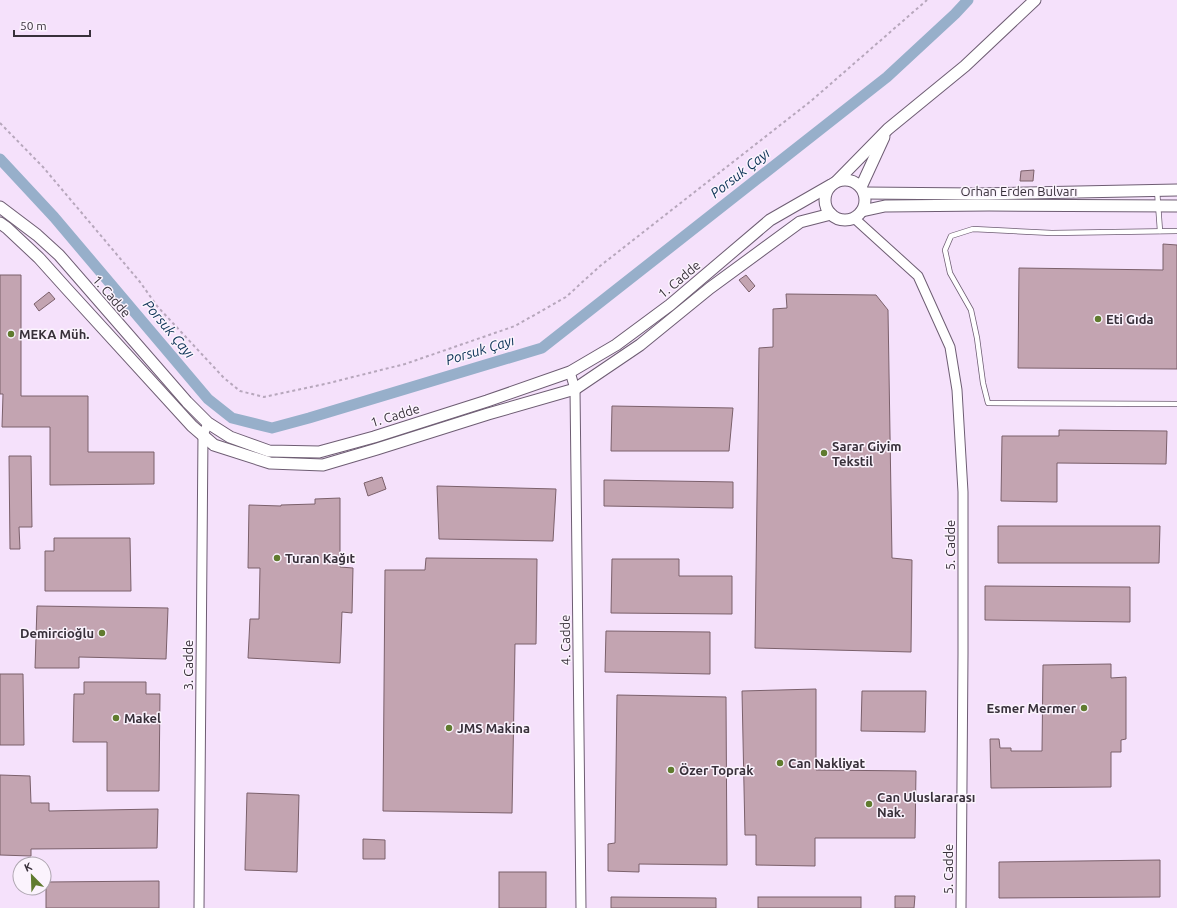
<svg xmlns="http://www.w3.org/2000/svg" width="1177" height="908" viewBox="0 0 1177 908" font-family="Ubuntu,sans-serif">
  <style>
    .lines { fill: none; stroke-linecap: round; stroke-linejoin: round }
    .canal { stroke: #97afca; stroke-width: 11 }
    .building { fill: #c3a4b1; stroke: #7b606b }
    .service-casing { stroke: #6e5d73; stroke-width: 6 }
    .minor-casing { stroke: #6e5d73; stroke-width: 11 }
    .tertiary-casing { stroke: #6e5d73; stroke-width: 13 }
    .path { stroke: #b7a7bc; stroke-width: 2; stroke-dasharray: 3 3; stroke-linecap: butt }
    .service { stroke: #fff; stroke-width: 4.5 }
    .minor { stroke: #fff; stroke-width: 9 }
    .tertiary { stroke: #fff; stroke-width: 11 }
    .poi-dot { fill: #607b2f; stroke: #fbf3fd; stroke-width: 1.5 }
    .labels { text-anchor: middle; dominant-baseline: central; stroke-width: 3; stroke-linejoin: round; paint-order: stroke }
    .street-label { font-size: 13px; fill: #38303a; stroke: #fbf3fd }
    .poi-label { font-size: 13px; font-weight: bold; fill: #38303a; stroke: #fbf3fd; text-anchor: start }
    .water-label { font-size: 14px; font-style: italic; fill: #093054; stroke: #fbf3fd }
  </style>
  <rect width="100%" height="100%" fill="#f5e1fb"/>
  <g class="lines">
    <polyline class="canal" points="0,159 54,217 208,399 232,418 272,428 309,418 542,348 887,77 955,14 968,0"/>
  </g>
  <g class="building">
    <polygon points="1034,170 1033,181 1020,181 1021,171"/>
    <polygon points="1163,244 1177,245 1177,369 1018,368 1019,268 1163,270"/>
    <polygon points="0,275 21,275 21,396 88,396 88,452 154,452 154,484 50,485 50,427 2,427 3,394 0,394"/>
    <polygon points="746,275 755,286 749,292 739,280"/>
    <polygon points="49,292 55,299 39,311 34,304"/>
    <polygon points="786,294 876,295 888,310 892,558 912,560 911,652 755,648 759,348 773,347 773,309 787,308"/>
    <polygon points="612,406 733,408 729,451 611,451"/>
    <polygon points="1059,430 1167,431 1166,464 1057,463 1057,502 1001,501 1002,436 1059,436"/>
    <polygon points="9,456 31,456 32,527 19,527 20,549 10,549"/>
    <polygon points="382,477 386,489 368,496 364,483"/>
    <polygon points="604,480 733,482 733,508 604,506"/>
    <polygon points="437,486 556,489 553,541 439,539"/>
    <polygon points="340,498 340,567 353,568 352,613 342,612 340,663 248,658 250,619 259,619 260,568 248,568 249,505 281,506 281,505 315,504 315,499"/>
    <polygon points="998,526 1160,526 1159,563 998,563"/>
    <polygon points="54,538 130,538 131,591 45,591 45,551 54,551"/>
    <polygon points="426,558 537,559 536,644 515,644 512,813 383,811 385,570 425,570"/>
    <polygon points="612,559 679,559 679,576 732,576 732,614 611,613"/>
    <polygon points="985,586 1130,587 1130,622 985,620"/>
    <polygon points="37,606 168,608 166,659 79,657 79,668 35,668"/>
    <polygon points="606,631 710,632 710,674 605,672"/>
    <polygon points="1111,664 1111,678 1126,677 1126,739 1121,740 1121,752 1111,752 1111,787 991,788 990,739 999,739 1000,748 1011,748 1011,751 1042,751 1043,665"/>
    <polygon points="0,674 23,674 24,745 0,745"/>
    <polygon points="84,682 146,682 146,694 160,694 159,791 107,791 107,742 73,742 74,694 84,694"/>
    <polygon points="816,689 816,770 916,771 915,838 815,838 815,866 756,865 756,835 745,835 742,691"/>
    <polygon points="862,691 926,691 925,732 861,731"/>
    <polygon points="617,695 726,697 727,865 639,864 639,872 608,871 608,844 615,843"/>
    <polygon points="0,775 30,776 31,803 49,803 49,811 158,809 157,848 31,849 31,856 0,855"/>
    <polygon points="247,793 299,795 297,872 245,870"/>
    <polygon points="363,839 385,840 385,859 363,859"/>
    <polygon points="1160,860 1160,897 999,898 999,862"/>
    <rect x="499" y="872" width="47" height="36"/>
    <polygon points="159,881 159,908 46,908 46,882"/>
    <polygon points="895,896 915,896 914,908 895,908"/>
    <polygon points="611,897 716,898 716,908 611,908"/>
    <rect x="758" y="897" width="103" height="11"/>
  </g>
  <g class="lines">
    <g class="service-casing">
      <g id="service">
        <polyline points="1157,190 1160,231"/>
        <polyline points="1177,231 1052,233 973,229 951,236 945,250 950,273 971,310 977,338 983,383 988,403 1177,404"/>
      </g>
    </g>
    <g class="minor-casing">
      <g id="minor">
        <polyline points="854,218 918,276 950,347 957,390 963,492 963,654 961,908"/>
        <polyline points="570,372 575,389 581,908"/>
        <polyline points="199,908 203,435 208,423"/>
      </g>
    </g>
    <g class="tertiary-casing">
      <g id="tertiary">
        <circle cx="845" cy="200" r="20"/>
        <polyline points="836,182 888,129 965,66 1035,0"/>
        <polyline points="861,187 884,137"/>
        <polyline points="864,193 976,194 1177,190"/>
        <polyline points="0,207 37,235 59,255 187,402 208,423 230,437 269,451 319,452 374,437 487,401 570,372 616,345 670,305 770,220 831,185"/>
        <polyline points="862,211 885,206 989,205 1177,206"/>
        <polyline points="0,223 7,228 39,258 66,288 192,426 214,445 270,463 323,465 377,449 488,414 575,389 640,345 710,288 800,222 831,214"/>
      </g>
    </g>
    <polyline class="path" points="0,123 43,167 140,282 157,306 224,378 240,391 264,397 325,384 405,364 515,326 566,297 600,266 811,101 927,0"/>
    <use href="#service" class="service"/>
    <use href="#minor" class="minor"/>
    <use href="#tertiary" class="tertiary"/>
  </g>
  <g class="poi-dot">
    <circle cx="1098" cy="319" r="4"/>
    <circle cx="11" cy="334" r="4"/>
    <circle cx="824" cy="453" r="4"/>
    <circle cx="277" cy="558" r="4"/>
    <circle cx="102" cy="633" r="4"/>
    <circle cx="1084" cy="708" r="4"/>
    <circle cx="116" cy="718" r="4"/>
    <circle cx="449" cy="728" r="4"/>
    <circle cx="780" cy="763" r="4"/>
    <circle cx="671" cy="770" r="4"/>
    <circle cx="869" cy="804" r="4"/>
  </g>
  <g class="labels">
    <g class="street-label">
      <text x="1019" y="191">Orhan Erden Bulvarı</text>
      <text transform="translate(679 279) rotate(-40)">1. Cadde</text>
      <text transform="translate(112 296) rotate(49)">1. Cadde</text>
      <text transform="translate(395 415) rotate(-17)">1. Cadde</text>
      <text transform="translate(950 545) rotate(-90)">5. Cadde</text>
      <text transform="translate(565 640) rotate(-91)">4. Cadde</text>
      <text transform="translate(188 665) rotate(-90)">3. Cadde</text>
      <text transform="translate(948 869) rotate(-90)">5. Cadde</text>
    </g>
    <g class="poi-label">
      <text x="1106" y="319">Eti Gıda</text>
      <text x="19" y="334">MEKA Müh.</text>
      <text x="832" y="446">Sarar Giyim<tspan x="832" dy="15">Tekstil</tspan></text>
      <text x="285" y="558">Turan Kağıt</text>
      <text x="94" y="633" text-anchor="end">Demircioğlu</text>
      <text x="1076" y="708" text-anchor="end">Esmer Mermer</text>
      <text x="124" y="718">Makel</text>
      <text x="457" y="728">JMS Makina</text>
      <text x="788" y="763">Can Nakliyat</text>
      <text x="679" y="770">Özer Toprak</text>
      <text x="877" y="797">Can Uluslararası<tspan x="877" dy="15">Nak.</tspan></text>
    </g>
    <g class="water-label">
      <text transform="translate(740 173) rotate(-38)">Porsuk Çayı</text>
      <text transform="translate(169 329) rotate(50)">Porsuk Çayı</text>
      <text transform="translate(480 350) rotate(-17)">Porsuk Çayı</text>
    </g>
  </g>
  <g transform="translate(32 876) rotate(337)"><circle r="19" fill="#fbf3fd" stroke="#ada5af"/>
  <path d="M0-3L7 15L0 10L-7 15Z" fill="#607b2f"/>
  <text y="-6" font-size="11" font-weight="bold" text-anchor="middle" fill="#38303a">K</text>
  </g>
  <path d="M14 30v6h76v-6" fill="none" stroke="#38303a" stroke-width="2"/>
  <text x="20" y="30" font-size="12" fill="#38303a" stroke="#fbf3fd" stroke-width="3" paint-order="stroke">50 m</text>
</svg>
